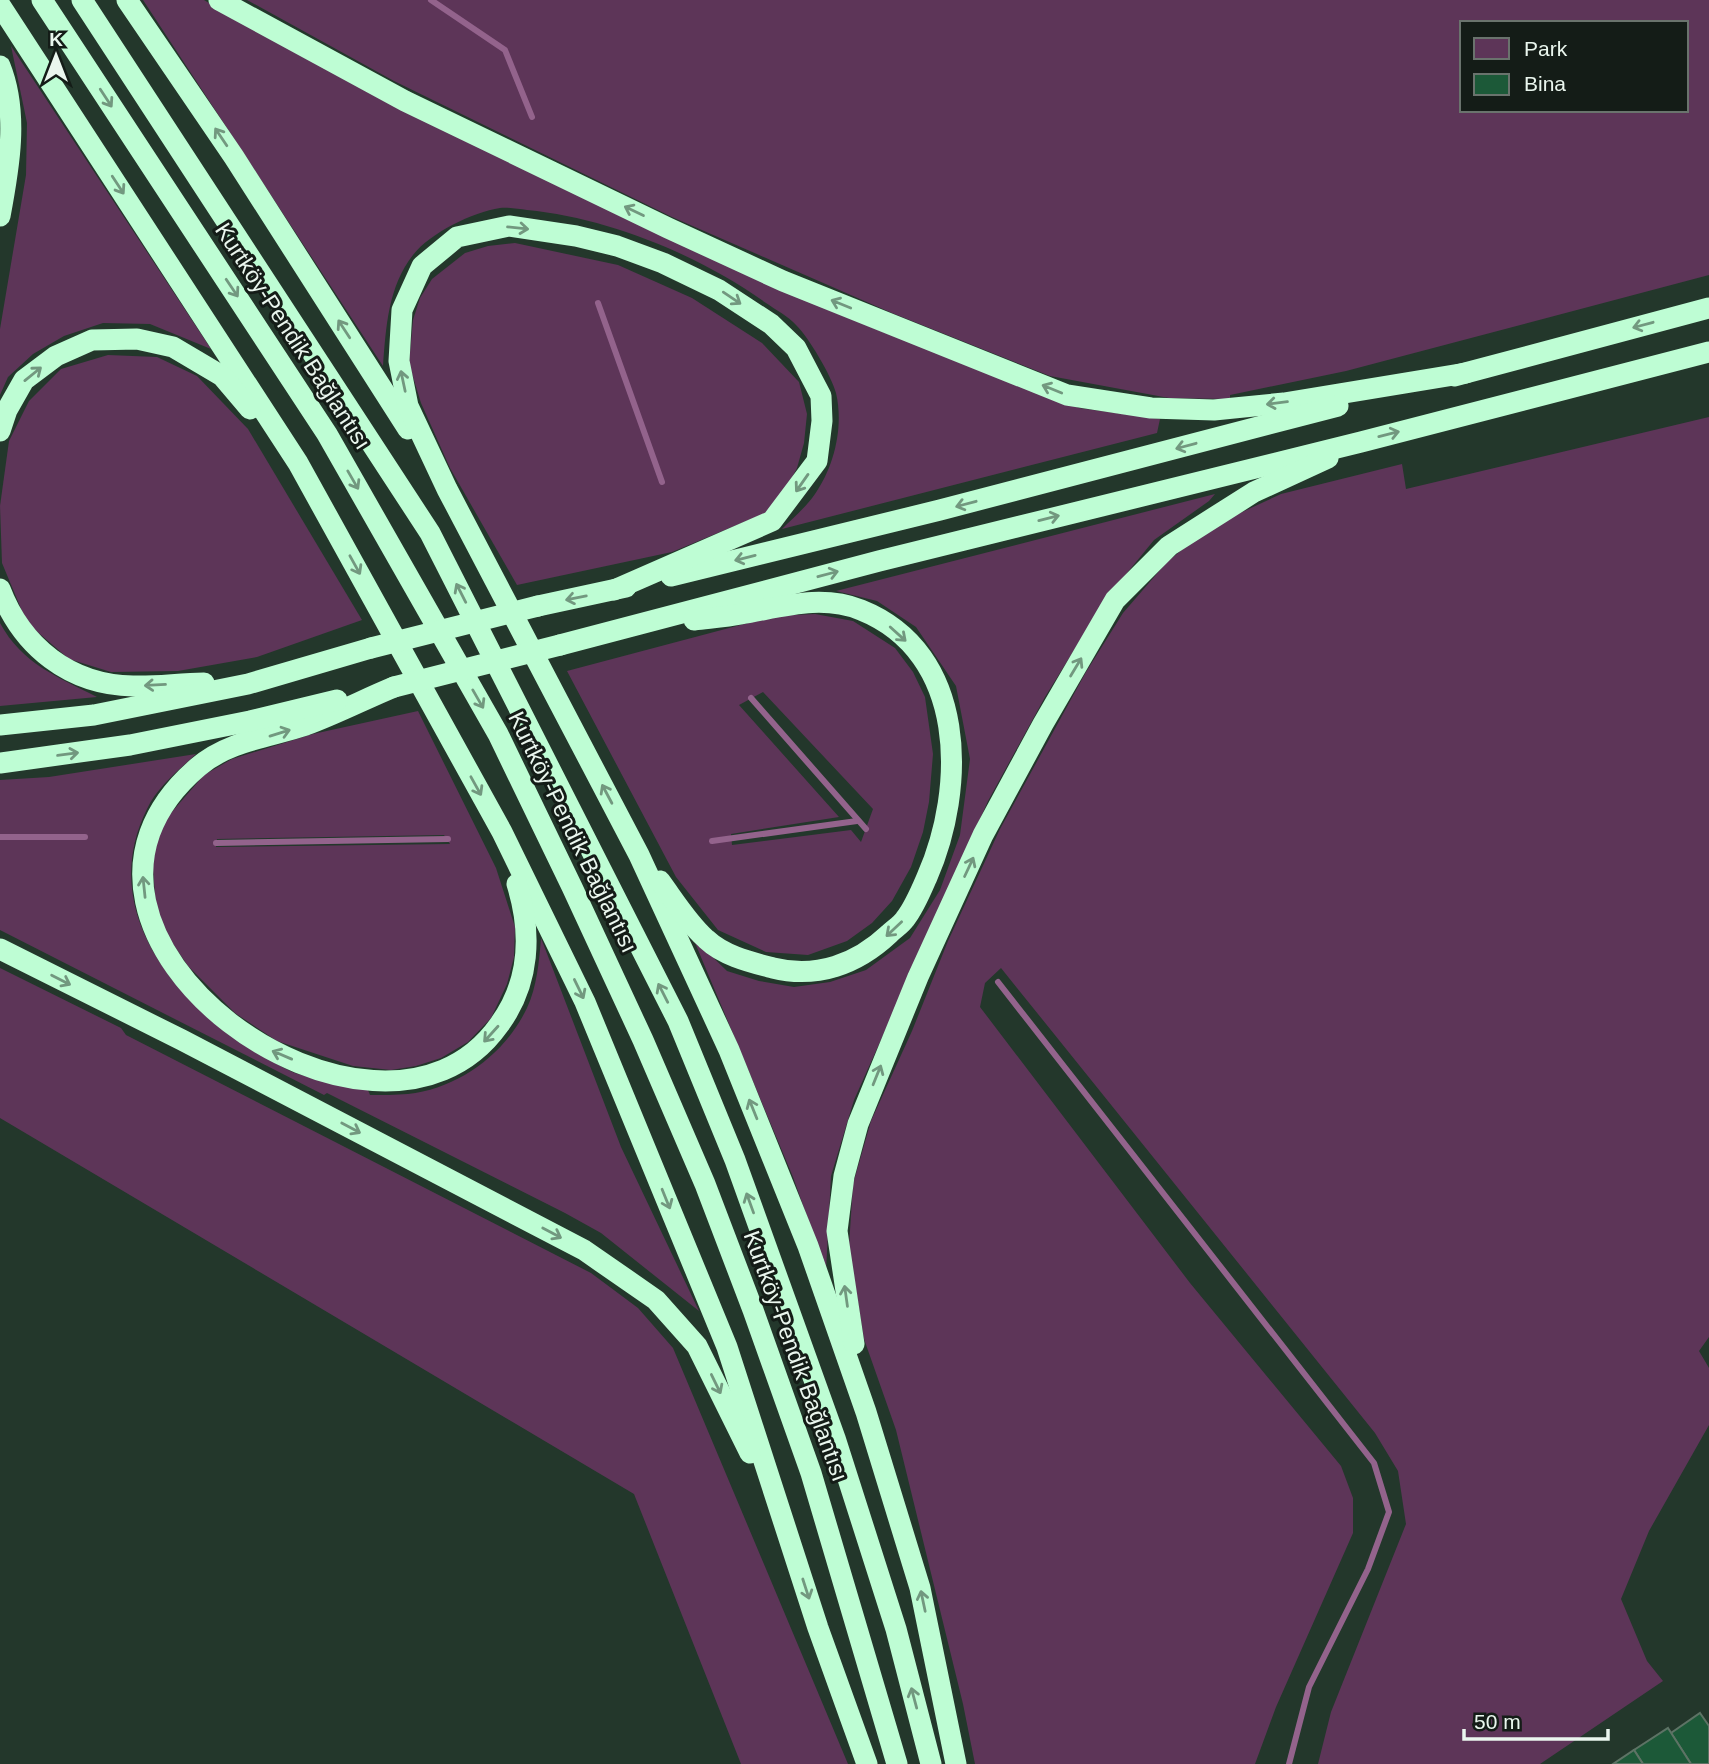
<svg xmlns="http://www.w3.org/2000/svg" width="1709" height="1764" viewBox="0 0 1709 1764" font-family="Arial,sans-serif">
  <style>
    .green { fill: #5d3558; fill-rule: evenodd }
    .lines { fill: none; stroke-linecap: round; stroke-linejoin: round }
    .stream { stroke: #93638c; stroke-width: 6 }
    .building { fill: #1c5938; stroke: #5d7365; stroke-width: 2 }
    .highway { stroke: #befdd4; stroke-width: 21 }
    .highway-bridge { stroke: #befdd4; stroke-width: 21 }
    .oneway { stroke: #72987f }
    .labels { text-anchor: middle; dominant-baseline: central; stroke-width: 6; stroke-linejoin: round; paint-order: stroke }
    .street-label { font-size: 23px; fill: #eaf6ee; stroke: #141c17 }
  </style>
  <rect width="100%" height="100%" fill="#23372b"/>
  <g class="green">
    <path d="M143,0H204L237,20L873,328L1079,408L1160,419L1157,433L782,529C793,518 806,507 815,494C834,467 844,427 836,393C832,377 808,336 796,325C788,316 776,310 766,303C699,255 609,218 527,210C518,209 508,207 500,208C473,212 430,233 413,255C388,287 386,327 383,366Z"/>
    <path d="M247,0H1709V275L1346,371L1230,395V399L1169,398L1050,376L892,313L672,217L394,81ZM1462,23H1686V110H1462Z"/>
    <polygon points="11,46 211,349 150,324 103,323 64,336 33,354 8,377 0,395 0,329 26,175 27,123"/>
    <polygon points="515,243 618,265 692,298 762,343 799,382 807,414 804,443 797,468 787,487 766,513 672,552 517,585 450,468 421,403 409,364 413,320 420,298 432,279 465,253 488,246"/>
    <polygon points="108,355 157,357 197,376 248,429 362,620 257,657 178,671 111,672 69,659 27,623 2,563 0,506 9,441 29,401 61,369"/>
    <polygon points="1709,417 1709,1337 1699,1351 1709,1368 1709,1425 1649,1531 1621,1599 1647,1661 1663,1681 1540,1764 1318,1764 1331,1712 1406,1524 1398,1471 1375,1433 1001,968 985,983 980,1007 1190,1283 1341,1466 1353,1498 1353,1533 1276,1707 1255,1764 975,1764 963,1704 896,1430 864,1339 849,1246 853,1184 871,1121 912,1031 948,941 1000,829 1086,672 1123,613 1167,562 1210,527 1281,494 1402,464 1406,489"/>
    <polygon points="1215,494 1209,501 1154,540 1105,600 1045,697 988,801 854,1100 831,1176 826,1270 793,1177 693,938 727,971 759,981 794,987 830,982 866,970 910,938 940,890 960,835 970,759 956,686 916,627 877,601 836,591"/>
    <path d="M815,614L853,621L895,648L913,672L925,697L933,754L929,802L923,832L911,867L892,901L872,923L847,941L808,955L766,952L718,930L676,877L567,671L774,616ZM763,692L873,809L861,842L851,830L732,845L731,834L839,817L739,705Z"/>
    <path d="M0,623C22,664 58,677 97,697L0,706Z"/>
    <path d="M418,711L496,868L515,927L514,957L507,984L491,1018L468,1042L441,1058L416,1066L391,1070L353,1066L277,1041L235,1013L188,966L169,938L156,909L152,855L164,821L204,775L232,759L313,734ZM444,835L450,844L216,847L217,839Z"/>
    <path d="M196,754C179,770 157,787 147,809C96,911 177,1007 263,1055C273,1061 284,1069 295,1073C319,1081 343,1085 368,1090L370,1095C383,1095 396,1095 408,1094C459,1088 505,1054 527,1008C537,986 539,962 541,938L621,1147L699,1311L601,1233L565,1213L327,1093L324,1095L0,930V780L49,777Z"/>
    <polygon points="0,968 121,1028 126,1035 591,1273 638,1308 673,1348 848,1764 741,1764 634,1494 0,1118"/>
  </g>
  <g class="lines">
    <g class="stream">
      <polyline points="431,0 505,50 532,117"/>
      <polyline points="598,303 662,482"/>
      <polyline points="751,698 866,829"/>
      <polyline points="0,837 85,837"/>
      <polyline points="712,841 857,821"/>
      <polyline points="216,843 448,839"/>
      <polyline points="998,982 1374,1463 1389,1512 1368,1569 1309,1687 1289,1764"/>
    </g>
  </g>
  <g class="building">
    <polygon points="1700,1713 1709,1726 1709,1764 1691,1764 1671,1733"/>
    <polygon points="1668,1728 1691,1764 1643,1764 1634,1750"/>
    <polygon points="1634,1750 1643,1764 1613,1764"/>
  </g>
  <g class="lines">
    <g class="highway">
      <polyline points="42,0 327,434 498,734 572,887 643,1040 705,1184 753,1310 811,1473 897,1764"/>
      <polyline points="82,0 430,533 678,1021 735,1160 835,1438 896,1629 931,1764"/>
      <polyline points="127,0 234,157 408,429"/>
      <polyline points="219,0 405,101 668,228 783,281 1067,395 1151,408 1214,410 1284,403 1466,373"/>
      <polyline points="0,5 298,463 502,832 585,1002 727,1347 818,1628 867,1764"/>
      <path d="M0,66C19,113 9,168 0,216"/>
      <polyline points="1454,376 1709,308"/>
      <polyline points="0,431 7,410 24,380 56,356 92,340 137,339 173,347 222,376 250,409"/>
      <polyline points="671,576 940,510 1338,406"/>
      <path d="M0,589C22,647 70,685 133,686C156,687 180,683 204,683"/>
      <polyline points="614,590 772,521 817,461 822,421 821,396 796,348 771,324 719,290 663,263 617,246 576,236 509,226 457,237 422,266 402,310 399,361 408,406 447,489 639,855 729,1050 808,1246 866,1412 920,1588 956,1764"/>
      <polyline points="538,606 626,587"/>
      <polyline points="560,645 879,561 1361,442 1709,352"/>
      <path d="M394,687C365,699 336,714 306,725C270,737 228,741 198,767C3,933 377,1197 499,1025C530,983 532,933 517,884"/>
      <polyline points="0,725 94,715 248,684 371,648"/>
      <polyline points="0,763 130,745 250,721 337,700"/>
      <path d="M660,881C674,900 688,923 706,939C724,956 750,962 773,968C817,979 857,964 889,934C894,929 901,925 905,919C914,908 921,891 927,877C966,788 968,653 861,610C821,594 782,607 741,614C726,617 710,618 694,620"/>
      <polyline points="0,949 182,1040 584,1250 656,1300 697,1346 750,1453"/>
      <polyline points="854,1344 837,1231 844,1176 858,1124 918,977 983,835 1043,724 1115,600 1169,546 1254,492 1328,458"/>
    </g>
    <g class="highway-bridge">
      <polyline points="371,648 538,606"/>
      <polyline points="394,687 560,645"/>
    </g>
  </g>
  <defs><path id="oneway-shaft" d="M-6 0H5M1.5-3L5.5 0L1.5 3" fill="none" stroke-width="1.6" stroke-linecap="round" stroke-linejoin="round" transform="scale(1.75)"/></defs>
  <g class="oneway">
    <use href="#oneway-shaft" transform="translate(106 98) rotate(57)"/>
    <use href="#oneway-shaft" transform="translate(221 137) rotate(-124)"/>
    <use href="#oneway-shaft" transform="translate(118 185) rotate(57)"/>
    <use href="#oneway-shaft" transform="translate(634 211) rotate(-154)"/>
    <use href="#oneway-shaft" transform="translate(518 228) rotate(6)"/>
    <use href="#oneway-shaft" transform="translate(232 288) rotate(56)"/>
    <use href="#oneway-shaft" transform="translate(732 298) rotate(34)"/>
    <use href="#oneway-shaft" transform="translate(841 304) rotate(-158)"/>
    <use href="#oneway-shaft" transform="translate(1643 325) rotate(165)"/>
    <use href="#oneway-shaft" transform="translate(344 329) rotate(-123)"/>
    <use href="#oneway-shaft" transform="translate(33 374) rotate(-39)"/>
    <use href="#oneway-shaft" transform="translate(403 381) rotate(-102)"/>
    <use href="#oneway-shaft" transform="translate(1052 389) rotate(-158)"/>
    <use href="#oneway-shaft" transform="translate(1277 403) rotate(173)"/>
    <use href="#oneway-shaft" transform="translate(1389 434) rotate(-14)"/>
    <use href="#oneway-shaft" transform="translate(1186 446) rotate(165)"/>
    <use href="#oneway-shaft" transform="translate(353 480) rotate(60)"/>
    <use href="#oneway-shaft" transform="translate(802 483) rotate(125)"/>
    <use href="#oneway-shaft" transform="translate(966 504) rotate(165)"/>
    <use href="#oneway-shaft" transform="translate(1049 518) rotate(-14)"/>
    <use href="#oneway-shaft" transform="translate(745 558) rotate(166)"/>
    <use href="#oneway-shaft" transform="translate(355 565) rotate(61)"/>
    <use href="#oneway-shaft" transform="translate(828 574) rotate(-15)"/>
    <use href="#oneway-shaft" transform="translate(461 593) rotate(-117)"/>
    <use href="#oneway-shaft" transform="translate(576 598) rotate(169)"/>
    <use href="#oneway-shaft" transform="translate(898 634) rotate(42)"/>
    <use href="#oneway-shaft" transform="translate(1076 667) rotate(-59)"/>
    <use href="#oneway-shaft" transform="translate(155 685) rotate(177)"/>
    <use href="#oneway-shaft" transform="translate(478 699) rotate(60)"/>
    <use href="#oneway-shaft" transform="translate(280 733) rotate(-17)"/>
    <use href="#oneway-shaft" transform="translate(68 754) rotate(-8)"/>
    <use href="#oneway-shaft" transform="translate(476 786) rotate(61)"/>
    <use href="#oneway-shaft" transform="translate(607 794) rotate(-118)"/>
    <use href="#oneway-shaft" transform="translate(969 867) rotate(-65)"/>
    <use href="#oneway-shaft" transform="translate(144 887) rotate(-96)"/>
    <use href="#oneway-shaft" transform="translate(894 929) rotate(137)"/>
    <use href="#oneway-shaft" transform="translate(61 980) rotate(27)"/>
    <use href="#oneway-shaft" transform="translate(579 989) rotate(64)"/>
    <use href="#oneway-shaft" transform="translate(663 993) rotate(-117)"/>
    <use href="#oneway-shaft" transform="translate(491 1034) rotate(132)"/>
    <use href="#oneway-shaft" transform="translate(282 1055) rotate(-157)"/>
    <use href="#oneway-shaft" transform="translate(877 1075) rotate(-68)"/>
    <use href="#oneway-shaft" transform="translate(753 1109) rotate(-112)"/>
    <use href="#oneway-shaft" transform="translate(351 1128) rotate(28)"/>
    <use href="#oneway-shaft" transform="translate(666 1199) rotate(68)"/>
    <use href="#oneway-shaft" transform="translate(750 1203) rotate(-110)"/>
    <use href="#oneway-shaft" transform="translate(552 1233) rotate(28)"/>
    <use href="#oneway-shaft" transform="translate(846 1296) rotate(-98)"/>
    <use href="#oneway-shaft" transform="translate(716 1384) rotate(64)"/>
    <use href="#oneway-shaft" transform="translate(806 1589) rotate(72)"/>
    <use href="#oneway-shaft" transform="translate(923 1601) rotate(-102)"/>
    <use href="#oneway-shaft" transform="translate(914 1698) rotate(-105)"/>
  </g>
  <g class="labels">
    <g class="street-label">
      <text transform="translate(293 336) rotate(57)">Kurtköy-Pendik Bağlantısı</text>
      <text transform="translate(573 832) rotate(64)">Kurtköy-Pendik Bağlantısı</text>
      <text transform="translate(796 1356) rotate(70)">Kurtköy-Pendik Bağlantısı</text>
    </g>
  </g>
  <rect x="1460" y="21" width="228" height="91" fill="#141c17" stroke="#6a736d" stroke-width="2"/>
  <rect x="1474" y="38" width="35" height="21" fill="#5d3558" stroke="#6a736d" stroke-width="2"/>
  <text x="1524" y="56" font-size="21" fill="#eaf6ee">Park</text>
  <rect x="1474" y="74" width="35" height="21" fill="#1c5938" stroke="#6a736d" stroke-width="2"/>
  <text x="1524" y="91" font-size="21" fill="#eaf6ee">Bina</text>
  <g transform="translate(56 56)" stroke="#141c17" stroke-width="5" paint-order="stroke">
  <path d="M0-5L12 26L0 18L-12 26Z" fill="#eaf6ee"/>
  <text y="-10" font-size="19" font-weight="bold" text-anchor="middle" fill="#eaf6ee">K</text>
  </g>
  <path d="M1464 1729v10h144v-10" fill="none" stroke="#eaf6ee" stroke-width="3.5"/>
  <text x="1474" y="1729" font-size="21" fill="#eaf6ee" stroke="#141c17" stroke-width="5" paint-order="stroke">50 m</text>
</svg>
